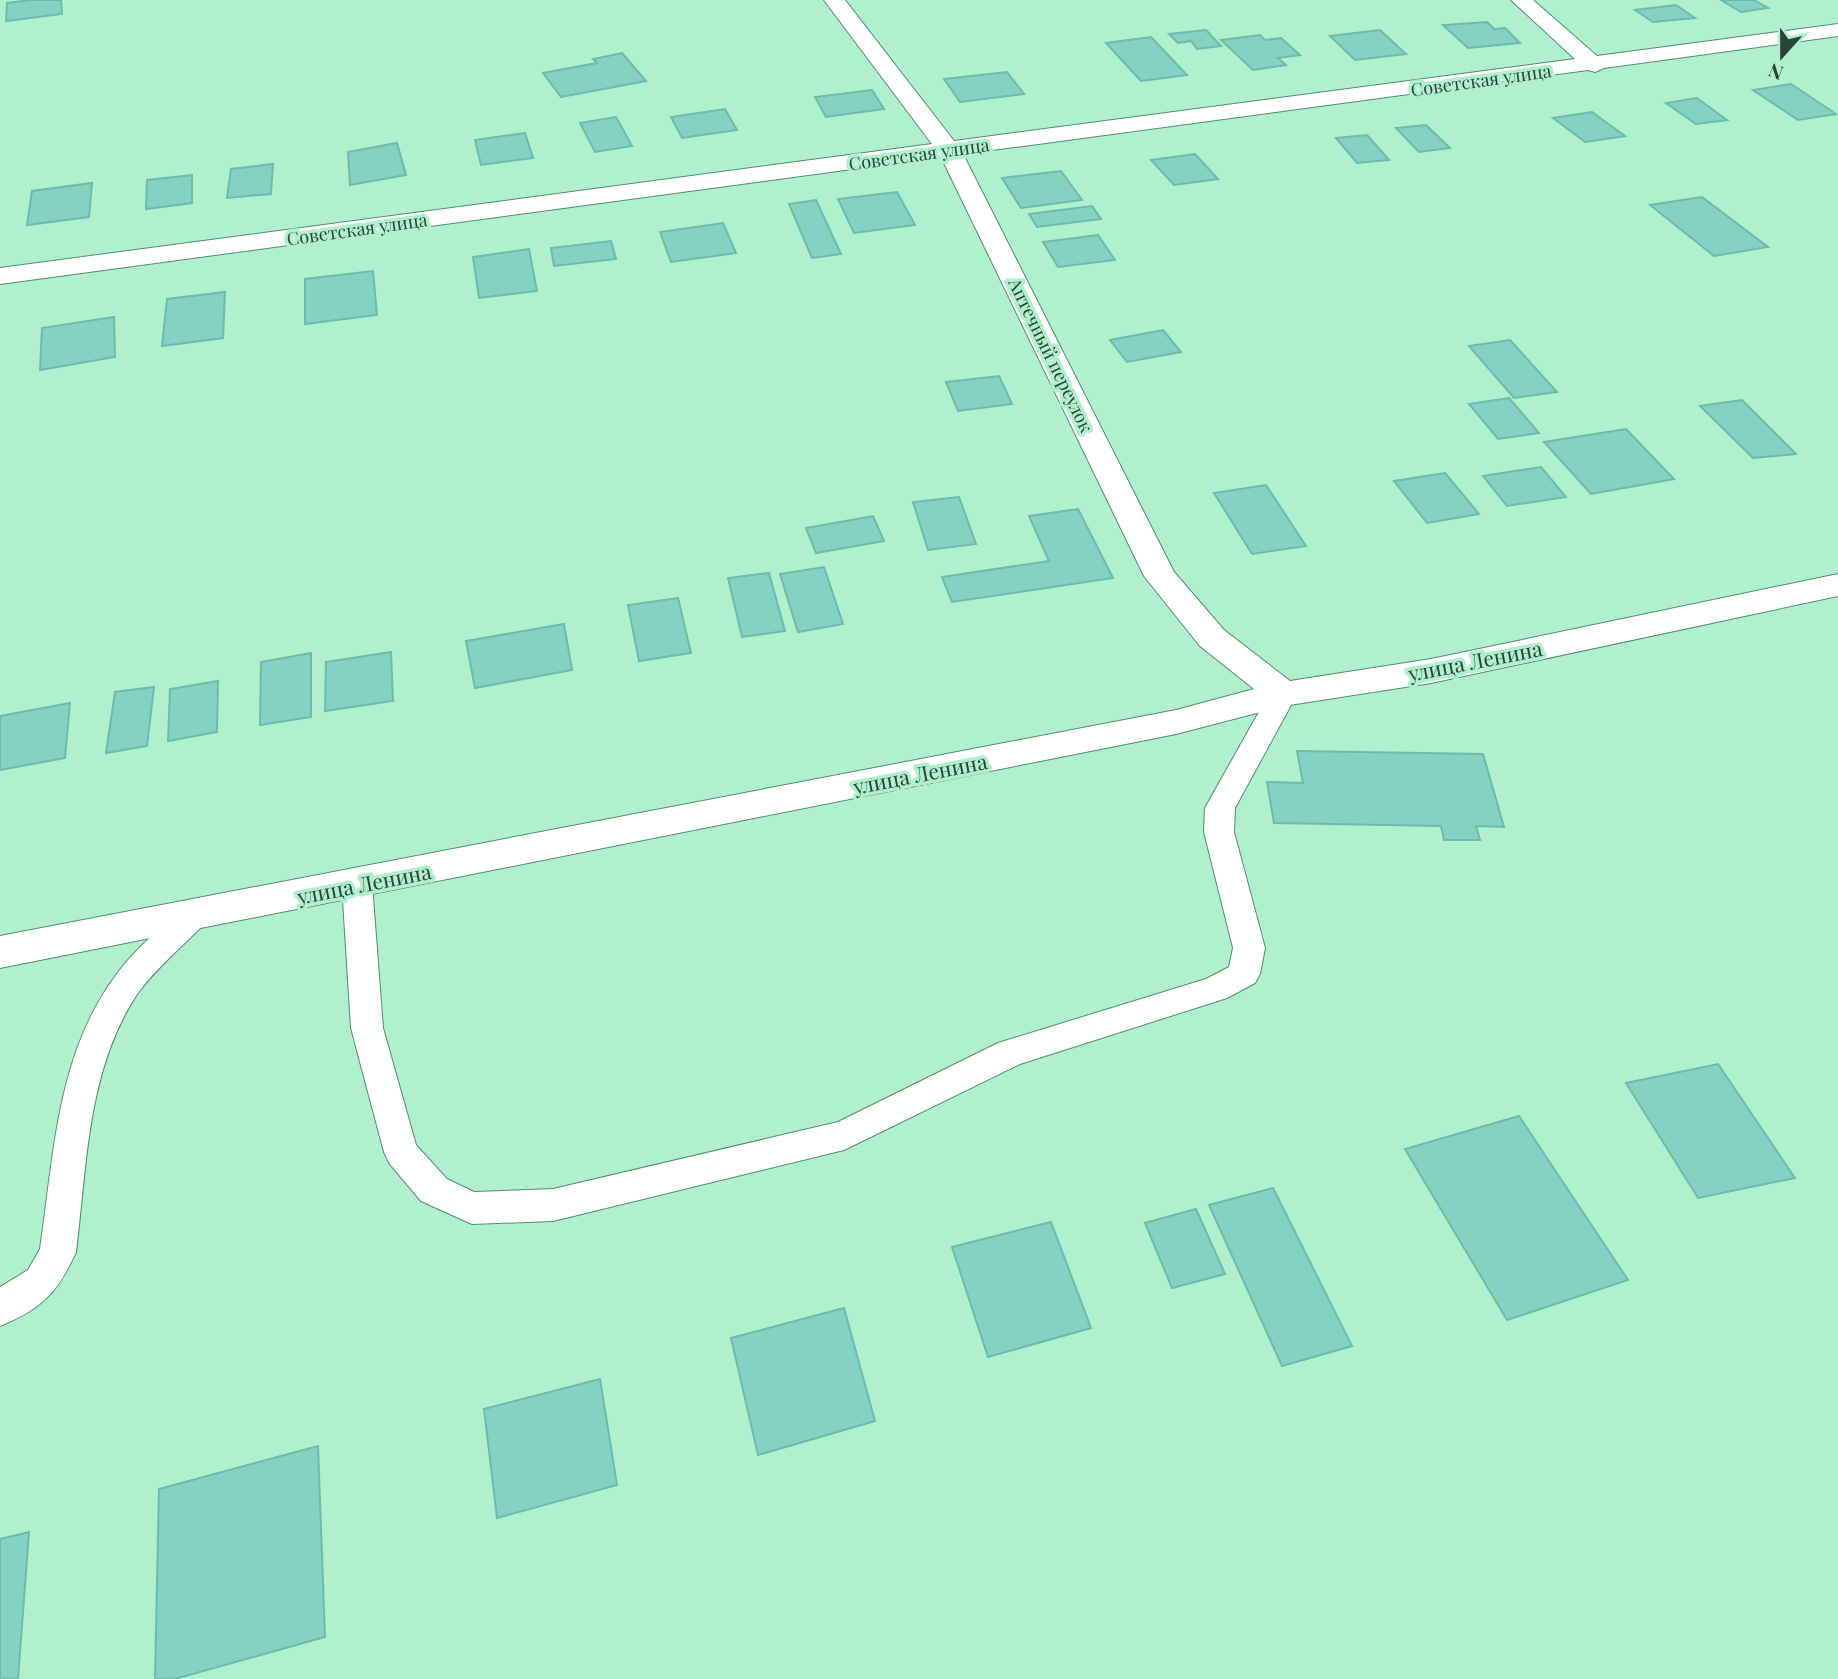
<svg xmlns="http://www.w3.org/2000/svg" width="1838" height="1679" viewBox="0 0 1838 1679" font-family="'Playfair Display',serif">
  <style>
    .building { fill: #84d2c3; stroke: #6dbbac; stroke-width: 2 }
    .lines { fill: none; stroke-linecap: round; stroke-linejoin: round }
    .lane-casing { stroke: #508d6d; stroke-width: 2 }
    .street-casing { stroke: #508d6d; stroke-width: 2 }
    .lane { fill: #fff; fill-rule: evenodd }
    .street { fill: #fff; fill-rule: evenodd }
    .labels { text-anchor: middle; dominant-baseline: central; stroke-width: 7; stroke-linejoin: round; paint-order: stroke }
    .far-street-label { font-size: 18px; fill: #294335; stroke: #b0f0cd }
    .street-label { font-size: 21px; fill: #294335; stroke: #b0f0cd }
  </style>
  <rect width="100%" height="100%" fill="#b0f0cd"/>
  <g class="building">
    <polygon points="31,0 61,0 62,14 6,21 7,3"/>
    <polygon points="1721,0 1754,0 1768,8 1741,12"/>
    <polygon points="1676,5 1695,18 1653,22 1635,10"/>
    <polygon points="1487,22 1494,29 1505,28 1520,43 1468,48 1443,25"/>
    <polygon points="1206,30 1221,46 1197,49 1191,41 1178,43 1169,34"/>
    <polygon points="1380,30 1406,54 1355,60 1330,36"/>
    <polygon points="1260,35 1265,40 1281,38 1300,55 1278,58 1286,65 1253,70 1221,40"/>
    <polygon points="1151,37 1187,75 1141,81 1106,43"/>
    <polygon points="622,53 646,81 561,97 543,73 597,63 593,59"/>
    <polygon points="1007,72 1024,94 960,102 944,79"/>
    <polygon points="1791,84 1836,114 1798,120 1753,90"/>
    <polygon points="872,90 884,109 826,117 815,97"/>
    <polygon points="1697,98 1727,120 1696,124 1666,103"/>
    <polygon points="725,109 737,130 682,138 671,117"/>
    <polygon points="1592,112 1625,136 1585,142 1553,118"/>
    <polygon points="616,117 632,146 595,152 580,123"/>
    <polygon points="1426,125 1450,148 1419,152 1396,128"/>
    <polygon points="525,133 533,158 481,165 475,140"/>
    <polygon points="1367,135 1389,160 1357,163 1336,138"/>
    <polygon points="397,143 406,175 350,185 348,152"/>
    <polygon points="1195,154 1218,179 1174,185 1151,160"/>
    <polygon points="273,164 271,194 227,198 231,169"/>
    <polygon points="1061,171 1082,200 1021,208 1002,178"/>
    <polygon points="192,175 192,203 146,209 147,180"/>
    <polygon points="92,183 89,217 27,225 32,191"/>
    <polygon points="897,192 915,225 854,233 838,199"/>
    <polygon points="1702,197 1768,247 1714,256 1650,205"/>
    <polygon points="816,200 841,254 812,258 789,204"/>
    <polygon points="1092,206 1101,219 1037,227 1029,214"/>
    <polygon points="723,223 736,253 671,262 660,232"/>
    <polygon points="1098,235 1115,260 1058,267 1043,242"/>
    <polygon points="611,241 616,259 554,266 551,248"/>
    <polygon points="529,249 537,291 479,298 473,257"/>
    <polygon points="373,271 377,315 305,324 305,279"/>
    <polygon points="225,292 223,338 162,346 167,299"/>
    <polygon points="114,317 115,357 40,370 42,328"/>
    <polygon points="1163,330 1181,352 1127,362 1110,340"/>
    <polygon points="1510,340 1557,392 1514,398 1469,346"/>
    <polygon points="999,376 1012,404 958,411 946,382"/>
    <polygon points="1509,398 1539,433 1498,439 1469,404"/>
    <polygon points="1742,400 1796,454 1753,458 1700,406"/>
    <polygon points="1626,429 1674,479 1591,494 1544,442"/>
    <polygon points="1541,467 1566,497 1507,506 1483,476"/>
    <polygon points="1445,473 1479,514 1427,523 1394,481"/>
    <polygon points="1266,485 1306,546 1252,554 1214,493"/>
    <polygon points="959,497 976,544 928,550 913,502"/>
    <polygon points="1078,509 1113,578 952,602 942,577 1049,561 1029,516"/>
    <polygon points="873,516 884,541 816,553 806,528"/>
    <polygon points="824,567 843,624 798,632 780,574"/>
    <polygon points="769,573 785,631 742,637 728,578"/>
    <polygon points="678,598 691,653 639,661 628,605"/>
    <polygon points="564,624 572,670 475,688 466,641"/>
    <polygon points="391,652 393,701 325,711 326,662"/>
    <polygon points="311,653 311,717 260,725 261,662"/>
    <polygon points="218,681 217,732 168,741 170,689"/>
    <polygon points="154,687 147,746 106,753 115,692"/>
    <polygon points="70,703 65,758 0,770 0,716"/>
    <polygon points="1297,751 1483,754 1504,827 1476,826 1480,840 1444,840 1441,826 1274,823 1267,782 1303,783"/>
    <polygon points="1718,1064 1795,1178 1698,1198 1626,1083"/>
    <polygon points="1519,1116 1628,1280 1507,1320 1405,1149"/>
    <polygon points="1273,1188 1352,1346 1282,1366 1209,1205"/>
    <polygon points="1196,1209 1225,1274 1172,1288 1145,1223"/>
    <polygon points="1051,1222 1091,1328 988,1357 952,1247"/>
    <polygon points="844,1308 875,1421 758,1455 731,1338"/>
    <polygon points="600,1379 617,1485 497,1518 484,1409"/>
    <polygon points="318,1446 325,1637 175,1679 155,1679 159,1489"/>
    <polygon points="29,1532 18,1679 0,1679 0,1539"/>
  </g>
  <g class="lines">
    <g class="lane-casing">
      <g id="lane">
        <polygon points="1283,685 1293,687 1297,694 1235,808 1234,832 1265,948 1260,974 1255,983 1227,998 1020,1064 844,1150 553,1221 472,1224 421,1201 389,1163 384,1152 351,1028 342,884 346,876 357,872 368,876 372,884 383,1028 416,1145 447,1179 474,1192 553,1189 838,1122 998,1043 1206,979 1229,967 1233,948 1204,832 1205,808 1273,687"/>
        <path d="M194,903L205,907L210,915L205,923C183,946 156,968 138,993C87,1068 87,1165 76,1252C58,1292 42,1309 0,1326V1287L28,1270L40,1249C54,1154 57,1054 116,975C134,950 161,928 183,907Z"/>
      </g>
    </g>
    <g class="street-casing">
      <polygon id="street" points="824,0 845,0 954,141 1575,59 1511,0 1533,0 1597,56 1838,24 1838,36 1604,68 1595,72 1588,70 963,154 1174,572 1224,630 1290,681 1431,659 1838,574 1838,596 1431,683 1283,706 1176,734 0,968 0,936 1176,710 1254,689 1200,646 1144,576 941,157 0,284 0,268 932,144"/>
    </g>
    <use href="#lane" class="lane"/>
    <use href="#street" class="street"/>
  </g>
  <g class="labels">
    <g class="far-street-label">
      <text transform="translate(1481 80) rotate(-8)">Советская улица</text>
      <text transform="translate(919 154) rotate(-8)">Советская улица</text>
      <text transform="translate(357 229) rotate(-8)">Советская улица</text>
      <text transform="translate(1051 355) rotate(64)">Аптечный переулок</text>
    </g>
    <g class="street-label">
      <text transform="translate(1475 660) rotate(-11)">улица Ленина</text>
      <text transform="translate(920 773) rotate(-11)">улица Ленина</text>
      <text transform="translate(364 883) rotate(-11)">улица Ленина</text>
    </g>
  </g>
  <g transform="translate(1782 56) rotate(201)" stroke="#b0f0cd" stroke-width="5" paint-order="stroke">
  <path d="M0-5L12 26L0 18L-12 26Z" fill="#294335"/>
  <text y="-10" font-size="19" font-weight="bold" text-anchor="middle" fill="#294335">N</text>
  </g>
</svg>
